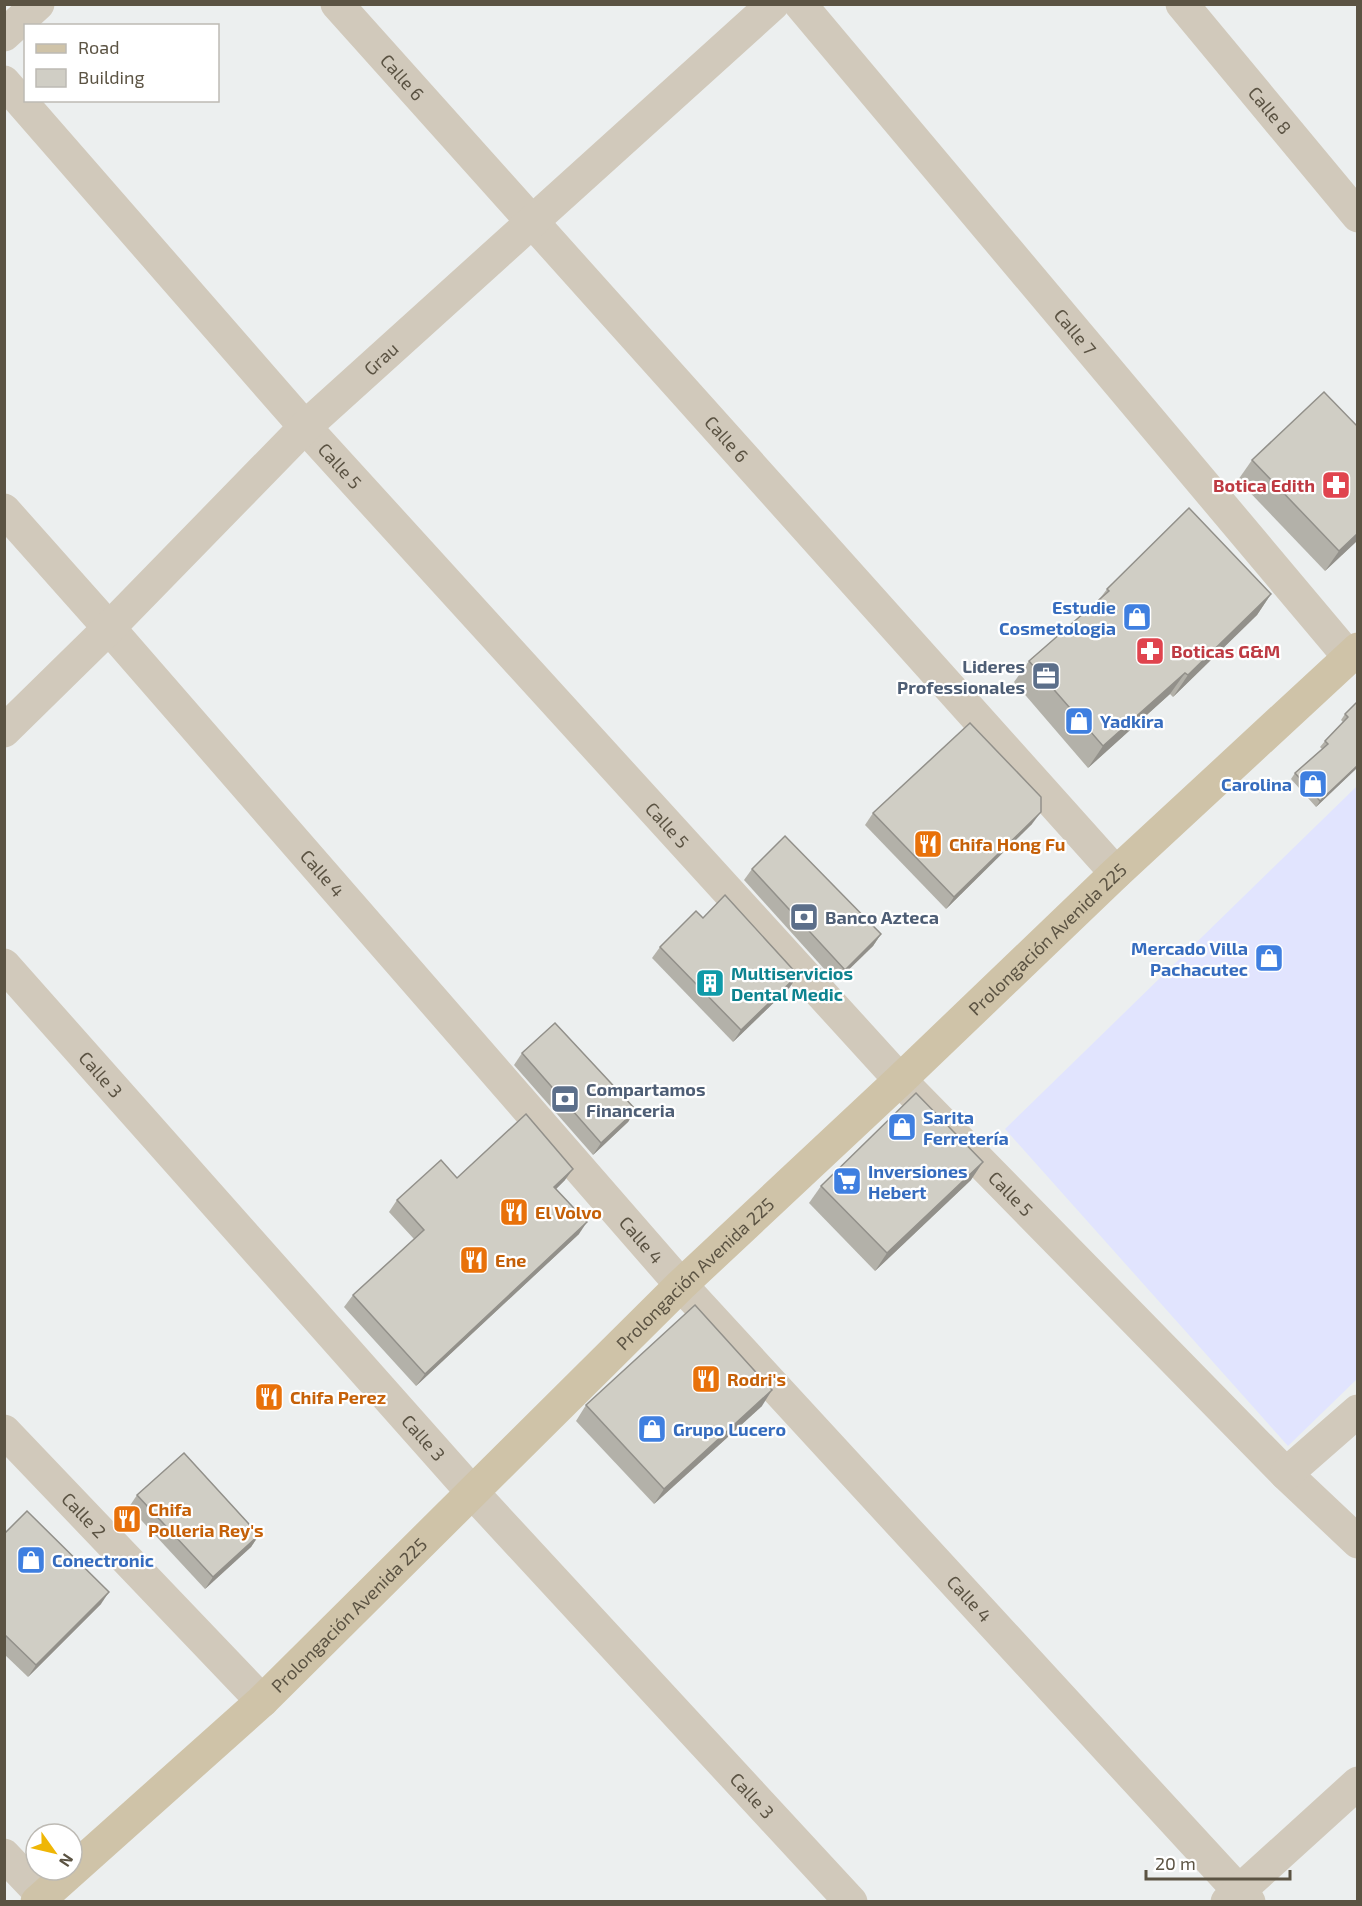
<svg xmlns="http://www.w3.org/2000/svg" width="1362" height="1906" viewBox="0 0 1362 1906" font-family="'Exo 2',sans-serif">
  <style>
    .commercial { fill: #e1e4fe }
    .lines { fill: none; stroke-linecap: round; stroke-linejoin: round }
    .minor { stroke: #d1c9bb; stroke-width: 33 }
    .primary { stroke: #cfc3a8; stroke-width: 33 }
    .wall { fill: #b3b1a9 }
    .shaded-wall { fill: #92908a }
    .building { fill: #d0cec5; stroke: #92908a; stroke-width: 1.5 }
    .labels { text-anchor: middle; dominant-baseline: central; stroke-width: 4.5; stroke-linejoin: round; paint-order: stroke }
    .street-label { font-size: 18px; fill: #5b5343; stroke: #fff }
    .health-label { font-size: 18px; font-weight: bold; fill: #be3a42; stroke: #fff; text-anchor: end }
    .shop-label { font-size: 18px; font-weight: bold; fill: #366cbe; stroke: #fff; text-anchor: start }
    .service-label { font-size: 18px; font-weight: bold; fill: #4e5e75; stroke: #fff; text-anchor: start }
    .food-label { font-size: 18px; font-weight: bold; fill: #c56008; stroke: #fff; text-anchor: start }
    .culture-label { font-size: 18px; font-weight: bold; fill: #0d838f; stroke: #fff; text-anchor: start }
  </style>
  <rect width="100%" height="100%" fill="#ecefef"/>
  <polygon class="commercial" points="1357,786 1357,1379 1288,1446 1005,1129"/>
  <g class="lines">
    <g class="minor">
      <path id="s1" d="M337,4L1116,873"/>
      <path id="s2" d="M800,4L1349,657"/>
      <path id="s3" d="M1182,4L1358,216"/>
      <polyline points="4,35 38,4"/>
      <path id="s4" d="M4,82L305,427L900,1080L1286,1474L1358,1542"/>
      <path id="s5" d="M4,510L109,628L681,1285L1249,1902"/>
      <path id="s6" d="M4,731L109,628L305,427L773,4"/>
      <path id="s7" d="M4,965L472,1492L851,1902"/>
      <path id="s8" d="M4,1431L262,1701"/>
      <polyline points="1286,1474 1358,1411"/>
      <polyline points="4,1855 43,1896"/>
      <polyline points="1227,1902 1358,1783"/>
    </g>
    <path class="primary" id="s9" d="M37,1902L262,1701L681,1285L900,1080L1116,873L1358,649"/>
  </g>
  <g class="wall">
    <polygon points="1358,427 1358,540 1325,571 1238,480 1252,460"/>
    <polygon points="1107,589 1271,594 1257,615 1173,697 1170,694 1088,768 1014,682 1029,661 1098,601"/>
    <polygon points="1358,701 1358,767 1316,807 1291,779 1295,773 1322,749 1320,747 1325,741 1343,722 1341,720 1345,714"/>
    <polygon points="873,813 1032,824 946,909 865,825"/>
    <polygon points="752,869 881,934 873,946 836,982 744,880"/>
    <polygon points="703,918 790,987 733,1042 652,958 660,947"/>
    <polygon points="522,1053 636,1110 628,1122 593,1155 514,1065"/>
    <polygon points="457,1178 565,1180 556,1189 579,1234 416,1386 344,1307 353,1295 414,1239 389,1212 397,1200"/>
    <polygon points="971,1180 875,1271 809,1203 821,1186"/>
    <polygon points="586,1405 762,1406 654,1504 576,1421"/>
    <polygon points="137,1495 259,1535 251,1547 205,1589 129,1507"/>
    <polygon points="4,1534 101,1604 28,1677 4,1654"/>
  </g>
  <g class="shaded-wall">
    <polygon points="1358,533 1358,540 1325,571 1339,551"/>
    <polygon points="1271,594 1257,615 1173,697 1188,675"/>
    <polygon points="1185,673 1170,694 1088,768 1103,746"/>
    <polygon points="1358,765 1358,767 1316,807 1320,801"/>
    <polygon points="1041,812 1032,824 946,909 954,897"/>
    <polygon points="881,934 873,946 836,982 845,970"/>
    <polygon points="798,975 790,987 733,1042 741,1030"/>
    <polygon points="636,1110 628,1122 593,1155 601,1143"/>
    <polygon points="983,1162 971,1180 875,1271 887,1253"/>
    <polygon points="573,1169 565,1180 546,1199 554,1187"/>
    <polygon points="587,1222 579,1234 416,1386 425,1374"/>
    <polygon points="772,1390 762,1406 654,1504 664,1489"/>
    <polygon points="259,1535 251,1547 205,1589 213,1577"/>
    <polygon points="109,1592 101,1604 28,1677 36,1665"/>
  </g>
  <g class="building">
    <polygon points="1324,392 1358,427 1358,533 1339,551 1252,460"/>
    <polygon points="1189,508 1271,594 1188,675 1185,673 1103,746 1029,661 1109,591 1107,589"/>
    <polygon points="1358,701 1358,765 1320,801 1295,773 1328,744 1325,741 1348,717 1345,714"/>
    <polygon points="970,723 1041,797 1041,812 954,897 873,813"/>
    <polygon points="785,836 881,934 845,970 752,869"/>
    <polygon points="725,895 798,975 741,1030 660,947 696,911 703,918"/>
    <polygon points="555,1023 636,1110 601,1143 522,1053"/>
    <polygon points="916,1093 983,1162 887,1253 821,1186"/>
    <polygon points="526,1114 573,1169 554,1187 587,1222 425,1374 353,1295 424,1230 397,1200 441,1160 457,1178"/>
    <polygon points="695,1305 772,1390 664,1489 586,1405"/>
    <polygon points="184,1453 259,1535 213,1577 137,1495"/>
    <polygon points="27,1511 109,1592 36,1665 4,1634 4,1534"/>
  </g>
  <defs>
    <g id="pharmacy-square" transform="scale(1.5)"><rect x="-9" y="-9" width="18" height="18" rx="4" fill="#e0444e" stroke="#fff"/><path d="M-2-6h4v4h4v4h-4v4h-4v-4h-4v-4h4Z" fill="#fff"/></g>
    <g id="shop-square" transform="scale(1.5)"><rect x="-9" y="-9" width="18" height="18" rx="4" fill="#3f7fe0" stroke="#fff"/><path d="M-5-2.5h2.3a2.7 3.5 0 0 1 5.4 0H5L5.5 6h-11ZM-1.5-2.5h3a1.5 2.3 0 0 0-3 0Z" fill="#fff"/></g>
    <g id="office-square" transform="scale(1.5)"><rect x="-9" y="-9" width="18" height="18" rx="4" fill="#5c6f8a" stroke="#fff"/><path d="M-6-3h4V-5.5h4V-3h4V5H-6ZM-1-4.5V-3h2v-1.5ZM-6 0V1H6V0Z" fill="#fff"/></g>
    <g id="restaurant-square" transform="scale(1.5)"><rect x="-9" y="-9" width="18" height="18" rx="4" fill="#e8710a" stroke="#fff"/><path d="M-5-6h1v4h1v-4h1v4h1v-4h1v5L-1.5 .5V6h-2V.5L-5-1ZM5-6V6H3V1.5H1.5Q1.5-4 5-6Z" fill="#fff"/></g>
    <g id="bank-square" transform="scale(1.5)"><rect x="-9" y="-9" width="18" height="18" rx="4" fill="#5c6f8a" stroke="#fff"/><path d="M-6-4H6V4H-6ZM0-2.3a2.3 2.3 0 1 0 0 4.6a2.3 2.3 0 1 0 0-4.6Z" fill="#fff"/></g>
    <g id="building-square" transform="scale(1.5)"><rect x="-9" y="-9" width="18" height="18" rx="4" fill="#0f9aa8" stroke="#fff"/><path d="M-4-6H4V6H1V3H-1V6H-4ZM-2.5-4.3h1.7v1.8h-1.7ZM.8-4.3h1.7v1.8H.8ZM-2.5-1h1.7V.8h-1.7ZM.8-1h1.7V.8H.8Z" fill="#fff"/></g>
    <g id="supermarket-square" transform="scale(1.5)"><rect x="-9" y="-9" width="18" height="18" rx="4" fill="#3f7fe0" stroke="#fff"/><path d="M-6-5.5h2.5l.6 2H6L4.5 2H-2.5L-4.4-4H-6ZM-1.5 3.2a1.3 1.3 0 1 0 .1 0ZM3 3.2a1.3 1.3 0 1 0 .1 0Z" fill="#fff"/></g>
  </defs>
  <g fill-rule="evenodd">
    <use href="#pharmacy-square" x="1336" y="485"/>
    <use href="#shop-square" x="1137" y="617"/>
    <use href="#pharmacy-square" x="1150" y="651"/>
    <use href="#office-square" x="1046" y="676"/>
    <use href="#shop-square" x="1079" y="721"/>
    <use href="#shop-square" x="1313" y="784"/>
    <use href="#restaurant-square" x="928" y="844"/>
    <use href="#bank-square" x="804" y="917"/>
    <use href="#shop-square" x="1269" y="958"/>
    <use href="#building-square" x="710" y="983"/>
    <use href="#bank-square" x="565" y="1099"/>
    <use href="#shop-square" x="902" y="1127"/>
    <use href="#supermarket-square" x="847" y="1181"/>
    <use href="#restaurant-square" x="514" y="1212"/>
    <use href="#restaurant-square" x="474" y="1260"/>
    <use href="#restaurant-square" x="706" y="1379"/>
    <use href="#restaurant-square" x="269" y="1397"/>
    <use href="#shop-square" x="652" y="1429"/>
    <use href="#restaurant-square" x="127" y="1519"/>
    <use href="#shop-square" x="31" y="1560"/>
  </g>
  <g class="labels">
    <g class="street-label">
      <text stroke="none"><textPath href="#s1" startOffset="98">Calle 6</textPath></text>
      <text stroke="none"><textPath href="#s3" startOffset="138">Calle 8</textPath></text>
      <text stroke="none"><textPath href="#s2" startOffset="428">Calle 7</textPath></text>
      <text stroke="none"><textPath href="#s6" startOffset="530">Grau</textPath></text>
      <text stroke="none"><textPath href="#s1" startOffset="584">Calle 6</textPath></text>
      <text stroke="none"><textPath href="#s4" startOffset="510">Calle 5</textPath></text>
      <text stroke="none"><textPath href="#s4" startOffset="996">Calle 5</textPath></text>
      <text stroke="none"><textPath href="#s5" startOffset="483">Calle 4</textPath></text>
      <text stroke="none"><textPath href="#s9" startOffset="1396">Prolongación Avenida 225</textPath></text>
      <text stroke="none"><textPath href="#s7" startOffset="146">Calle 3</textPath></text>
      <text stroke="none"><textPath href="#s4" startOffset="1500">Calle 5</textPath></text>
      <text stroke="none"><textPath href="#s5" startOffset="969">Calle 4</textPath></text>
      <text stroke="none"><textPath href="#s9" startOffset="910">Prolongación Avenida 225</textPath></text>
      <text stroke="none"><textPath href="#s7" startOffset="632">Calle 3</textPath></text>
      <text stroke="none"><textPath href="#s8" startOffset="116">Calle 2</textPath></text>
      <text stroke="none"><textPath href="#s5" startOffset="1455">Calle 4</textPath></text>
      <text stroke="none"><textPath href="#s9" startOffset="424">Prolongación Avenida 225</textPath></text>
      <text stroke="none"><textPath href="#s7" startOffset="1118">Calle 3</textPath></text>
    </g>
    <g class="health-label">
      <text x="1315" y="485">Botica Edith</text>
      <text x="1171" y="651" text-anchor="start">Boticas G&amp;M</text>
    </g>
    <g class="shop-label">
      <text x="1116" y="607" text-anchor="end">Estudie<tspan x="1116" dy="21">Cosmetologia</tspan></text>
      <text x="1100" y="721">Yadkira</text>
      <text x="1292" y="784" text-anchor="end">Carolina</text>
      <text x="1248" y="948" text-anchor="end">Mercado Villa<tspan x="1248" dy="21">Pachacutec</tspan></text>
      <text x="923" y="1117">Sarita<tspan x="923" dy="21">Ferretería</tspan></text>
      <text x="868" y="1171">Inversiones<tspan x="868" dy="21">Hebert</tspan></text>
      <text x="673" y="1429">Grupo Lucero</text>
      <text x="52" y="1560">Conectronic</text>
    </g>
    <g class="service-label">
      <text x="1025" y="666" text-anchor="end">Lideres<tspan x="1025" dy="21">Professionales</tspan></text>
      <text x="825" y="917">Banco Azteca</text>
      <text x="586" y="1089">Compartamos<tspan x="586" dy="21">Financeria</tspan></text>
    </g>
    <g class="food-label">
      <text x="949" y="844">Chifa Hong Fu</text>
      <text x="535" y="1212">El Volvo</text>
      <text x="495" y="1260">Ene</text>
      <text x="727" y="1379">Rodri's</text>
      <text x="290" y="1397">Chifa Perez</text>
      <text x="148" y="1509">Chifa<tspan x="148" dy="21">Polleria Rey's</tspan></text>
    </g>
    <g class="culture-label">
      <text x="731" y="973">Multiservicios<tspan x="731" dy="21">Dental Medic</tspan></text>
    </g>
  </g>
  <rect width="1362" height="1906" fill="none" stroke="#5b5343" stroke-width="12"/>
  <rect x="24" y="24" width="195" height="78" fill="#ffffff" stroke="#bdbab4" stroke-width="1.5"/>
  <rect x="36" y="44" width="30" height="9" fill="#cfc3a8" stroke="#bdbab4" stroke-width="1.5"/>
  <text x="78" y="54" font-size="18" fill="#5b5343">Road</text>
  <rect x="36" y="69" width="30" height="18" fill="#d0cec5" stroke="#bdbab4" stroke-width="1.5"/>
  <text x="78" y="84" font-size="18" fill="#5b5343">Building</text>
  <g transform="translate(54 1852) rotate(124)"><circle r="28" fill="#ffffff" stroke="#bdbab4" stroke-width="1.5"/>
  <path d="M0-4.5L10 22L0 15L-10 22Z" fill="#efb606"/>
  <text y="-9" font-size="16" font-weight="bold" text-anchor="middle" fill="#5b5343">N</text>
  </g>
  <path d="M1146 1870v9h144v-9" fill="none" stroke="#5b5343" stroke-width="3"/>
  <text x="1155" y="1870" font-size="18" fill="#5b5343" stroke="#ffffff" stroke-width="4.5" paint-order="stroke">20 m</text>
</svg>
